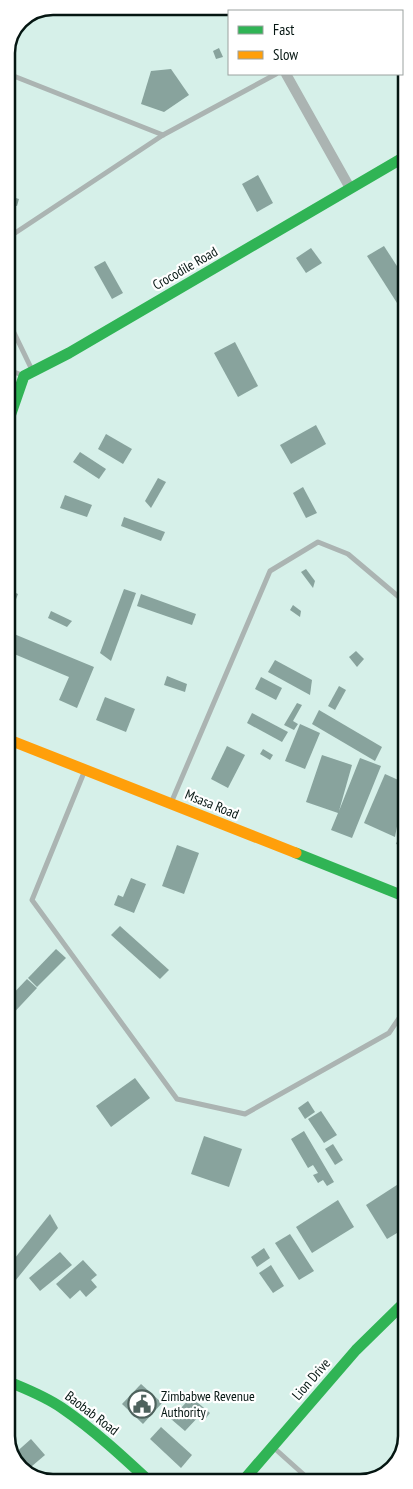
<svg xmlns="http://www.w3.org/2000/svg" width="413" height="1489" viewBox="0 0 413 1489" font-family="'PT Sans Narrow',sans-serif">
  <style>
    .building { fill: #88a39d }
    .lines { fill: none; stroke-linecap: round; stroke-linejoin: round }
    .lane { stroke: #abb4b2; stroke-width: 5 }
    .street { stroke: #abb4b2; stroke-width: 10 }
    .fast { stroke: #30b455; stroke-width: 11 }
    .slow { stroke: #ff9f0a; stroke-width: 11 }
    .labels { text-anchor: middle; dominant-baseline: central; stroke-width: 4.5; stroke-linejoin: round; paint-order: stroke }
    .street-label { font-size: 14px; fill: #051612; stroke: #fff }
    .poi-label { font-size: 14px; fill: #051612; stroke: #fff; text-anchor: start }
    .rim { fill: none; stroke: #051612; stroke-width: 2.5 }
  </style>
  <rect width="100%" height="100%" fill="#d6f0e9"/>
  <g class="building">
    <polygon points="219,48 223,57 216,59 213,51"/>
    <polygon points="171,69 189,95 164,112 141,104 151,71"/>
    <polygon points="258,175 273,203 257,212 242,184"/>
    <polygon points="6,195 19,199 17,206 6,203"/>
    <polygon points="384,246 406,280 406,298 397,303 367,256"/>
    <polygon points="311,248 322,263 306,273 296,258"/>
    <polygon points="105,261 123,293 112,299 94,267"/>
    <polygon points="235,342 258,386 238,397 214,353"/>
    <polygon points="316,425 326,444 291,464 280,445"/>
    <polygon points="106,434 132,449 123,464 98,449"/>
    <polygon points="80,452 106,469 99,479 73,462"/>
    <polygon points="158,478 166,482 151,508 145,501"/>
    <polygon points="303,487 317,513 306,518 293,493"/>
    <polygon points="65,495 92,505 87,517 60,508"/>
    <polygon points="124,517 165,532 161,541 121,526"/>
    <polygon points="403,552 406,556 406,566 404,567 397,559"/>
    <polygon points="306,569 315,581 313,588 301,572"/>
    <polygon points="7,589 18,594 10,615 7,613"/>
    <polygon points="124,589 136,593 111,661 100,653"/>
    <polygon points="141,594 196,614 192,625 137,606"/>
    <polygon points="293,605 301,611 300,617 290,610"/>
    <polygon points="51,611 72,621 67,627 48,618"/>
    <polygon points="14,634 94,667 77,708 59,700 69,677 7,651"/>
    <polygon points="356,651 364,659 357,667 349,657"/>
    <polygon points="275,660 312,680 310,695 268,672"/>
    <polygon points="167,676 187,684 185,692 164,685"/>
    <polygon points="261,677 282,688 276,700 255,689"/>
    <polygon points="339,686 346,690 335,710 328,706"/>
    <polygon points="105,697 135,709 126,732 96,720"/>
    <polygon points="297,703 302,705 293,721 298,724 294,730 284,725"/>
    <polygon points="319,710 382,747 375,761 312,724"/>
    <polygon points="252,713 288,732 282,742 247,723"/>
    <polygon points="300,724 320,733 305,769 285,761"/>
    <polygon points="227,746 245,755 228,788 211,779"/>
    <polygon points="263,749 273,755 270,760 260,754"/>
    <polygon points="322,755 352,765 339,811 360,758 381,766 352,838 331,830 338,813 306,802"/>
    <polygon points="385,774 405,783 395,837 364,823"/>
    <polygon points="403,825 406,826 406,848 396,844"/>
    <polygon points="177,845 199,853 184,894 162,886"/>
    <polygon points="131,878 146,884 134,913 114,905 118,895 123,897"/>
    <polygon points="11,911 15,925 7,927 7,912"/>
    <polygon points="120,926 169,970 160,979 111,935"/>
    <polygon points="56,949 66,958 37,987 28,978"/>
    <polygon points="27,979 37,988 7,1020 7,1000"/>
    <polygon points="135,1078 150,1098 111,1127 96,1106"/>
    <polygon points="308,1101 315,1112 305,1119 298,1108"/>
    <polygon points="321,1111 337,1135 324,1143 308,1119"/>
    <polygon points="304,1131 334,1182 327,1186 323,1180 318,1183 313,1175 318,1173 313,1165 308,1168 291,1139"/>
    <polygon points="204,1136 242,1149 229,1187 191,1174"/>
    <polygon points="333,1144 343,1160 335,1165 325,1149"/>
    <polygon points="7,1180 15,1183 7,1204"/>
    <polygon points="400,1183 407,1195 407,1227 387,1239 366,1205"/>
    <polygon points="338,1200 354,1227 312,1253 296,1227"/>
    <polygon points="50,1214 58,1228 7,1291 7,1268"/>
    <polygon points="290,1234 314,1271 299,1280 275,1243"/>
    <polygon points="264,1248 270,1258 257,1267 251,1257"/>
    <polygon points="60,1252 72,1265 40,1291 29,1278"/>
    <polygon points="83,1260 97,1275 91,1280 97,1287 86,1297 80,1290 70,1299 56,1284"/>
    <polygon points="271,1265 284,1286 273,1293 259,1273"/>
    <polygon points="141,1384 162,1403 143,1424 122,1404"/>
    <polygon points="191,1397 210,1413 206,1418 201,1414 185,1431 171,1419"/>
    <polygon points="161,1427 192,1455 181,1468 150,1439"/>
    <polygon points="31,1439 45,1455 25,1472 22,1471 13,1455"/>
  </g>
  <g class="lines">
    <g class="lane">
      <polyline points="6,73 163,135"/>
      <polyline points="6,239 163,135 276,74"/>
      <polyline points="6,316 33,372"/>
      <polyline points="6,369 22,375"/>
      <polyline points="85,770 32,900 177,1099 245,1114 389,1033 406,1008"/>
      <polyline points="171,803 270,571 318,542 348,554 406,603"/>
      <polyline points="273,1447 312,1482"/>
    </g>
    <g class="street">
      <polyline points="244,6 247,11"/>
      <polyline points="286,74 350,188"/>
    </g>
    <g class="fast">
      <polyline points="7,425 24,376 69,353 406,156"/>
      <polyline points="296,853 406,897"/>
      <path d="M7,1381C26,1389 45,1396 62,1408C94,1430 122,1456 150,1482"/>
      <polyline points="242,1482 356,1350 407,1300"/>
    </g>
    <polyline class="slow" points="7,739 296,853"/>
  </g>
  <defs>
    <g id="civic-ring" transform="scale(1.4375)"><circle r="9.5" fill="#fff" stroke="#4e625d" stroke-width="1.5"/><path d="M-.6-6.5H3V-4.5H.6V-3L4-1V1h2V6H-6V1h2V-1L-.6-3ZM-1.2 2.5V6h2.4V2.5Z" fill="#4e625d"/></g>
  </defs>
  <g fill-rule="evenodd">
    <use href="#civic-ring" x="142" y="1404"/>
  </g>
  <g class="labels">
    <g class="street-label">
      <text transform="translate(185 268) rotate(-30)">Crocodile Road</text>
      <text transform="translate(212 804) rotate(22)">Msasa Road</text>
      <text transform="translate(311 1379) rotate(-49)">Lion Drive</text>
      <text transform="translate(92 1413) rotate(37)">Baobab Road</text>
    </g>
    <g class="poi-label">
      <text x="161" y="1396">Zimbabwe Revenue<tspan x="161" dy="16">Authority</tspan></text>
    </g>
  </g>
  <path d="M0 0H413V1489H0ZM53 15H360A38 38 0 0 1 398 53V1436A38 38 0 0 1 360 1474H53A38 38 0 0 1 15 1436V53A38 38 0 0 1 53 15Z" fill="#fff" fill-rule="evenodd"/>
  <path class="rim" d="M53 15H360A38 38 0 0 1 398 53V1436A38 38 0 0 1 360 1474H53A38 38 0 0 1 15 1436V53A38 38 0 0 1 53 15Z"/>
  <rect x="228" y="10" width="175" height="65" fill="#ffffff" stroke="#9ba2a0"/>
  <rect x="238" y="26" width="25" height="8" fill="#30b455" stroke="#9ba2a0"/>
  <text x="273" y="35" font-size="15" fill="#051612">Fast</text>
  <rect x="238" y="51" width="25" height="8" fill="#ff9f0a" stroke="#9ba2a0"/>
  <text x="273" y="60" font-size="15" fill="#051612">Slow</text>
</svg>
